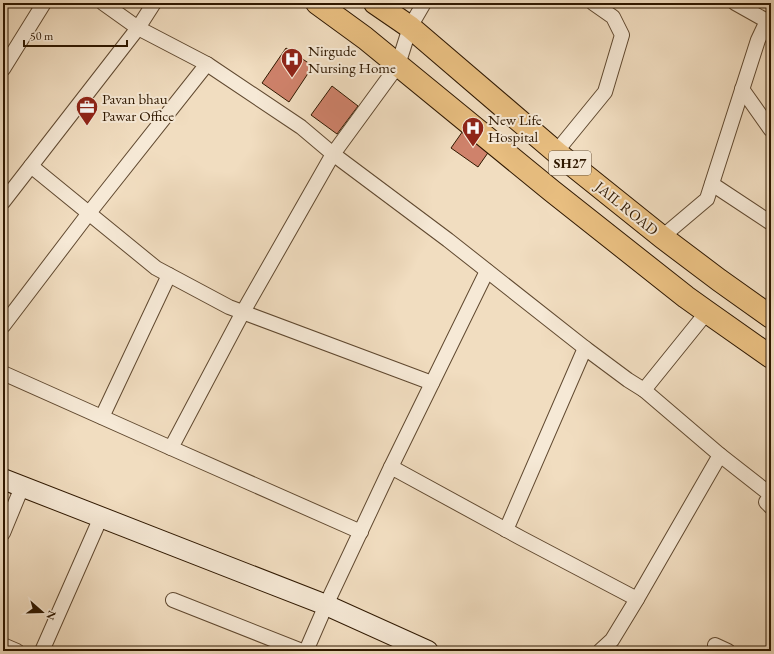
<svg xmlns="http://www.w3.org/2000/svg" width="774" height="654" viewBox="0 0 774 654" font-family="'EB Garamond',serif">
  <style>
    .building { fill: #cf826b; stroke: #2f1800 }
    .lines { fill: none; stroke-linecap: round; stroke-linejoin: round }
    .street-casing { stroke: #604930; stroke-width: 16 }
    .secondary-casing { stroke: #2f1800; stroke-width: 22 }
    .primary-casing { stroke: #2f1800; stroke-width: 24 }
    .street { stroke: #f6e9d6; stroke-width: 14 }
    .secondary { stroke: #f6e9d6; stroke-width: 20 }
    .primary { stroke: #e8be80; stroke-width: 22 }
    .labels { text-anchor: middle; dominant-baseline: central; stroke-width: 4; stroke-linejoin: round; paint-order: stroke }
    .shield { fill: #f6e9d6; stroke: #6b5740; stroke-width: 1 }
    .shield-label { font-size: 14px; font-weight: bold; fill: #2f1800 }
    .poi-label { font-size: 15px; fill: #2f1800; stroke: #f6e9d6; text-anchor: start }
    .street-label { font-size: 15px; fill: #2f1800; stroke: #f6e9d6 }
  </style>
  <rect width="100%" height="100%" fill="#f1ddc0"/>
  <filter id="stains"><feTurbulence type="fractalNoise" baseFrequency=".005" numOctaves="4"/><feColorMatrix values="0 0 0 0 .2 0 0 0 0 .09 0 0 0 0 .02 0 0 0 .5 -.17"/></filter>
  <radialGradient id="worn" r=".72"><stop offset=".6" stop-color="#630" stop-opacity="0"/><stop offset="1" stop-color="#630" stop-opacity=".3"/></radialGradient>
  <g class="building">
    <polygon points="286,48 313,66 289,102 262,83"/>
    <polygon points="332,86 358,106 337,134 311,115"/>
    <polygon points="465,128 492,147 478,167 451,148"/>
  </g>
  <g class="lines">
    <g class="street-casing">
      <g id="street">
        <polyline points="103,3 138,28 207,64 301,127 333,154 448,240 585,348 628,380 644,390 720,455 771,495"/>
        <polyline points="735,3 767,21"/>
        <polyline points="3,69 44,3"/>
        <polyline points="742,89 771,130"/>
        <polyline points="556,152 605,92 622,35 613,17 593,3"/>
        <polyline points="31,166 156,268 229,307 432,383"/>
        <polyline points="712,184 771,223"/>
        <polyline points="3,202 138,28 154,3"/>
        <polyline points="662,237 707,199 758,40 767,21 771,20"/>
        <polyline points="3,326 89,213 207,64"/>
        <polyline points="3,373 171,448"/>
        <polyline points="644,390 707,312"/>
        <polyline points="102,417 169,275"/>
        <polyline points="391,467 487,271"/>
        <polyline points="771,495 766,502 771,507"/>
        <polyline points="506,530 585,348"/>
        <polyline points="361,532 171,448 243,312 333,154 398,65 410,27 424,3"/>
        <polyline points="3,533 22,487"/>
        <polyline points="173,600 302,651"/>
        <polyline points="3,645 17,651"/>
        <polyline points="715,645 728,651"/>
        <polyline points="42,651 101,517"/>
        <polyline points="306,651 326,605 391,467 521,538 637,599"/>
        <polyline points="600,651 612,640 637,599 720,455"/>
      </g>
    </g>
    <g class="secondary-casing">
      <polyline id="secondary" points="3,479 326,605 428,651"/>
    </g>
    <g class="primary-casing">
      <g id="primary">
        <polyline points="317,3 365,38 552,191 686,297 707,312 771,357"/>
        <polyline points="375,3 410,27 556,152 662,237 719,280 771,317"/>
      </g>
    </g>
    <use href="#street" class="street"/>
    <use href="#secondary" class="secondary"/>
    <use href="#primary" class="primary"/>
  </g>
  <defs>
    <g id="hospital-pin" transform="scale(1.15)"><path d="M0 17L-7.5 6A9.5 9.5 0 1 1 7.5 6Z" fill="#8f2418" stroke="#f6e9d6"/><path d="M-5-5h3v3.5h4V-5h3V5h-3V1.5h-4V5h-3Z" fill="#fff"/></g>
    <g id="office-pin" transform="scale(1.15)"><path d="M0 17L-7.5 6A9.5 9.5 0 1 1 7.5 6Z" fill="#8f2418" stroke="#f6e9d6"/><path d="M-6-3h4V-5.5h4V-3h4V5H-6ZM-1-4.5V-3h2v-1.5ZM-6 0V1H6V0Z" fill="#fff"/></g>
  </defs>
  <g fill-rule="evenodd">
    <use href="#hospital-pin" x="292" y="59"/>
    <use href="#office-pin" x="87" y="107"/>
    <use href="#hospital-pin" x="473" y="128"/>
  </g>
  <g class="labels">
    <rect class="shield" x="549" y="151" width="42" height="24" rx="3"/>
    <g class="shield-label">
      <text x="570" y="163">SH27</text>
    </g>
    <g class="poi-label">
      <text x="308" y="50">Nirgude<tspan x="308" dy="17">Nursing Home</tspan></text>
      <text x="102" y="98">Pavan bhau<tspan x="102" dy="17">Pawar Office</tspan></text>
      <text x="488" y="119">New Life<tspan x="488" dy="17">Hospital</tspan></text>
    </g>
    <g class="street-label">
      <text transform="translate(627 208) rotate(39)">JAIL ROAD</text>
    </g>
  </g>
  <rect width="774" height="654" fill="none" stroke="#f1ddc0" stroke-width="16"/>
  <rect x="4" y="4" width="766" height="646" fill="none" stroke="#2f1800" stroke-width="2"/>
  <rect x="8" y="8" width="758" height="638" fill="none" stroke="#2f1800"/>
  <g transform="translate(42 612) rotate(110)" stroke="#f6e9d6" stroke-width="3" paint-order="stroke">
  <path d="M0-3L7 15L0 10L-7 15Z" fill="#2f1800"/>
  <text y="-6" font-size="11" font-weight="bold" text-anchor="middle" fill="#2f1800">N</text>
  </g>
  <path d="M24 40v6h103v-6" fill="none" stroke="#2f1800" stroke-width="2"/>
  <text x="30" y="40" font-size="12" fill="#2f1800" stroke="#f6e9d6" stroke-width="3" paint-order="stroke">50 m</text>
  <rect width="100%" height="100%" filter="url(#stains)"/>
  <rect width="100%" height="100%" fill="url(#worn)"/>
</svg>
